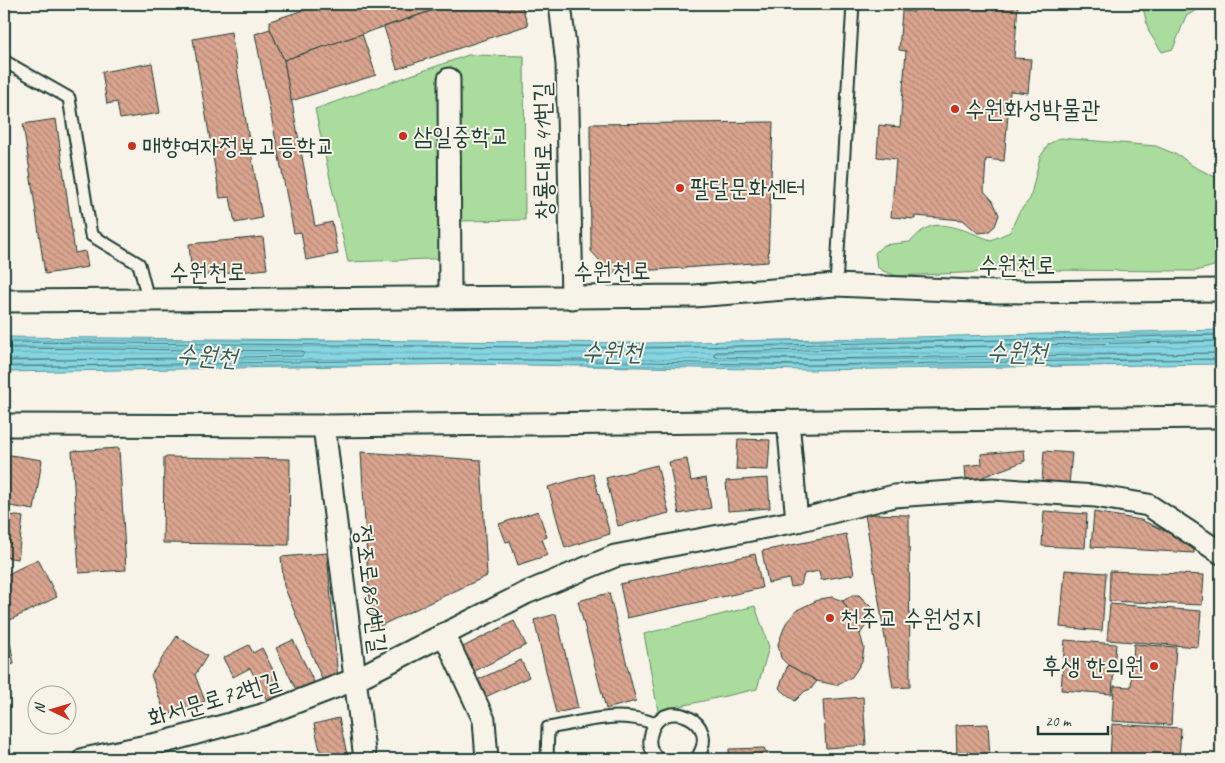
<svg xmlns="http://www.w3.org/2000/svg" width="1225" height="763" viewBox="0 0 1225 763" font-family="Caveat,'Poor Story',sans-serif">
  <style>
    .grass { fill: #a9dc9d; stroke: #648c68 }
    .water { fill: url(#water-rules); stroke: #5d999c }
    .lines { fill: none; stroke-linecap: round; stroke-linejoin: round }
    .shore { stroke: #487a7a; stroke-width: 1 }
    .building { fill: url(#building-back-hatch); stroke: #1f3d34 }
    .lane-casing { stroke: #1f3d34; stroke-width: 15 }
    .street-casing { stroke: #1f3d34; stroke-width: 25 }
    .lane { stroke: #f7f3e8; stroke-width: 11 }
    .street { stroke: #f7f3e8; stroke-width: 21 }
    .poi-dot { fill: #c8321e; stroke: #f7f3e8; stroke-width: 2 }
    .labels { text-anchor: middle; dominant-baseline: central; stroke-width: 4; stroke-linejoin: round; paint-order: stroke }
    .poi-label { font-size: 24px; fill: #1f3d34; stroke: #f7f3e8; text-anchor: start }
    .street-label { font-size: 24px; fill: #1f3d34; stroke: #f7f3e8 }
    .water-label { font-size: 25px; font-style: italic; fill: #345c57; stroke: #f7f3e8 }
  </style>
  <defs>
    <pattern id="water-rules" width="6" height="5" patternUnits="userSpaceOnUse" patternTransform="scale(1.25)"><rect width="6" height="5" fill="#86d6e2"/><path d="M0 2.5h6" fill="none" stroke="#6dafb8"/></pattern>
    <pattern id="building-back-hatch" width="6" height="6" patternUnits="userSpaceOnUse" patternTransform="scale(1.25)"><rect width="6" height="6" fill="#daa48f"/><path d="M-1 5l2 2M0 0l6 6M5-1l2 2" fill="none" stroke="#b08776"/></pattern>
  </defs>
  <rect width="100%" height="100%" fill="#f7f3e8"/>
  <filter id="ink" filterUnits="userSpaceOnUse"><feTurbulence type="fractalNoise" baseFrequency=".02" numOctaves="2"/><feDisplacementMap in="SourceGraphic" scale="10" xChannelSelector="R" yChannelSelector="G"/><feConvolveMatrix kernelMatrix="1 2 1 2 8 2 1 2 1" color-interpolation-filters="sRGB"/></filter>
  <g filter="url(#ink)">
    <g class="grass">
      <polygon points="1142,4 1209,4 1186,16 1173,49 1162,52 1149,32"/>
      <polygon points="468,55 524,56 525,220 455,221 457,258 348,262 315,109"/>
      <path d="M1060,138L1156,146L1180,156L1193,166L1221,180V264L1196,271L1027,270L897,276L883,271L877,267L875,253L883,245L910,242C916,237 921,230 929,227C946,220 975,235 991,240L1010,232L1019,212L1030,199L1040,157L1049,144Z"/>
      <polygon points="755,606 769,647 757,689 658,711 644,634"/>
    </g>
    <polygon class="water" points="1221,330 1221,364 809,370 467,364 4,372 4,337 648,343"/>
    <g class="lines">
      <g class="shore">
        <polyline points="1221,341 716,352 713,355 716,357 809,359 1221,353"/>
        <polyline points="4,342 648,348 1221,335"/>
        <polyline points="4,348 302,351 304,353 302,356 4,361"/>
        <polyline points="4,367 467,359 809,365 1221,359"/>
      </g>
    </g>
    <g class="building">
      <polygon points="322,4 452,4 284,60 270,29 270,21"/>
      <polygon points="452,4 521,4 528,25 397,69 384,27"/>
      <polygon points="915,4 1018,4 1014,58 1031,59 1028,93 1010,91 1004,161 986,159 984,191 993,201 999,215 995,226 988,232 978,233 963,220 915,216 915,219 891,217 896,159 877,157 879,125 900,127 906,51 899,50 902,11 914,12"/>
      <polygon points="270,29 284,60 315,226 332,222 338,254 306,260 301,232 294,233 255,34"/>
      <polygon points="231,32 262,218 235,223 230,197 220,198 193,39"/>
      <polygon points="362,34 376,75 291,101 284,60"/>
      <polygon points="152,63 160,113 120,119 117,102 107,104 102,72"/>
      <polygon points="56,119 75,253 85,251 88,267 45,274 23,124"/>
      <polygon points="773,122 768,262 611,273 591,251 590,124"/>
      <polygon points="263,237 267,269 192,277 189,244"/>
      <polygon points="738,439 770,440 768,470 736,469"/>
      <polygon points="119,448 126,570 79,573 72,451"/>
      <polygon points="1024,450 1025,461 980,478 966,479 965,466 982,464 981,454"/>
      <polygon points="1044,451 1072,453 1069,484 1042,482"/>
      <polygon points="361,452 481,460 487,576 371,630"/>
      <polygon points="4,454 42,460 34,510 4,505"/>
      <polygon points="164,457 290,459 289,545 163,543"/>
      <polygon points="687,459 691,481 706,478 711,508 679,514 669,462"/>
      <polygon points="657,465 669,513 618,526 606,478"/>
      <polygon points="593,474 610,534 565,548 548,487"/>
      <polygon points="768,478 770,508 728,511 726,481"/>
      <polygon points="538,511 547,537 542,539 548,555 518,565 510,541 506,542 499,524"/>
      <polygon points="1044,511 1087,514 1085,548 1042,546"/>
      <polygon points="1094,512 1141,520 1194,544 1194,553 1091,547"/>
      <polygon points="4,514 23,517 18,559 4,557"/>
      <polygon points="865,514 909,515 910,687 893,688"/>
      <polygon points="846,534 854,574 821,580 819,571 804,574 801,585 791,587 789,579 768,583 762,551"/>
      <polygon points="327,553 338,679 324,684 284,586 281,557"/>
      <polygon points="755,554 762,588 627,618 620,584"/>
      <polygon points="38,559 57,597 4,623 4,576"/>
      <polygon points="1065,570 1106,573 1102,631 1060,627"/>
      <polygon points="1110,571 1204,575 1202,605 1109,601"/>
      <polygon points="609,593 636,701 606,709 578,601"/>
      <polygon points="852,595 859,595 872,608 872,617 860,634 843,601"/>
      <polygon points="832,597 843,601 860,634 864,648 862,661 856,671 851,678 836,685 817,681 788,665 781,658 778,644 786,623 797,610 820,599"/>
      <polygon points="1110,604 1201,611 1198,647 1107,640"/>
      <polygon points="556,614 578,708 556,713 534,620"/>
      <polygon points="514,621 526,645 471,673 459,649"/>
      <polygon points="177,636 207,656 195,675 205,701 166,716 151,675"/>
      <polygon points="293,640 317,688 299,696 276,648"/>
      <polygon points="1065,640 1116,644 1112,694 1061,690"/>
      <polygon points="10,642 14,664 7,666 10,684 4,685 4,643"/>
      <polygon points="1134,644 1176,647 1171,725 1112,721 1114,686 1131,687"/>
      <polygon points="249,645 253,653 262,648 287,698 270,706 250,668 233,677 223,658"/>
      <polygon points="521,660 529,677 483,698 475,681"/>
      <polygon points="788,665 817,681 811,689 805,691 795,701 779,688"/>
      <polygon points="863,697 866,745 826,748 823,700"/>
      <polygon points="339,718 348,759 322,759 314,724"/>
      <polygon points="988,724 990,759 957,759 956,725"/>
      <polygon points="1112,724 1181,728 1179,759 1110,759"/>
      <polygon points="764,748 770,759 729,759 729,749"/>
    </g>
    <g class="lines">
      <g class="lane-casing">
        <g id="lane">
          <polyline points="4,61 69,98 91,235 139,264 148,299"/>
          <polyline points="836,285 853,4"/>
          <path d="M547,759L548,728C584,722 620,709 655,724"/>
          <path d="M658,759C651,752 648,743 651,734C660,694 725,720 696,759"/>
        </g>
      </g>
      <g class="street-casing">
        <g id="street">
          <polyline points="560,4 567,64 572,298"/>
          <polyline points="449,79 450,297"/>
          <polyline points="4,301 694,296 836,285 996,292 1221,290"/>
          <polyline points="788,421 797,521"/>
          <polyline points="4,425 324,426 1221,417"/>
          <polyline points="324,426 365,759"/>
          <polyline points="444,634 484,720 487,759"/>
          <polyline points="84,759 161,743 262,715 356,679 526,593 615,556 797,521 894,496 993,489 1095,496 1148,505 1221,553"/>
        </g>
      </g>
      <use href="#lane" class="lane"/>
      <use href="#street" class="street"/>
    </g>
  </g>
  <g class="poi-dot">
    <circle cx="955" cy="109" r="5"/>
    <circle cx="403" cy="136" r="5"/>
    <circle cx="132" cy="146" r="5"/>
    <circle cx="680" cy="188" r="5"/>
    <circle cx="830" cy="618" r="5"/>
    <circle cx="1154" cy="666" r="5"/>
  </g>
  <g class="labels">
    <g class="poi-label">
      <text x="965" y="109">수원화성박물관</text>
      <text x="413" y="136">삼일중학교</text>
      <text x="142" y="146">매향여자정보고등학교</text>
      <text x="690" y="188">팔달문화센터</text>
      <text x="840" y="618">천주교 수원성지</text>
      <text x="1144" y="666" text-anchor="end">후생 한의원</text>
    </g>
    <g class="street-label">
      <text transform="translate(543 151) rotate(-91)">창룡대로41번길</text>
      <text x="1017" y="265">수원천로</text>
      <text transform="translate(612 271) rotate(-1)">수원천로</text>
      <text transform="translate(208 272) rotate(-1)">수원천로</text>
      <text transform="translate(371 589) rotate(83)">정조로850번길</text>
      <text transform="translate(214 699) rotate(-17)">화서문로72번길</text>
    </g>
    <g class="water-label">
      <text x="612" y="352">수원천</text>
      <text transform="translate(1017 352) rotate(1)">수원천</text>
      <text transform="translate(207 356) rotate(4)">수원천</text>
    </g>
  </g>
  <rect width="1225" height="763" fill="none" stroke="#f7f3e8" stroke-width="20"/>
  <rect x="10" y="10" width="1205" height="743" fill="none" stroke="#1f3d34" stroke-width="2" filter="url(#ink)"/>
  <g transform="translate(52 710) rotate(275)"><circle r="24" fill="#f7f3e8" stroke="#a1aaa0"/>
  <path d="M0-4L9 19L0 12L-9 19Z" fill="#c8321e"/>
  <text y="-8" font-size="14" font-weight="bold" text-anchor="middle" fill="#1f3d34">N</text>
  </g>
  <path d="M1038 726v8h70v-8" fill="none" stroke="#1f3d34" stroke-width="2.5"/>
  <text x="1045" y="726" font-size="15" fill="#1f3d34" stroke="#f7f3e8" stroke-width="4" paint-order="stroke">20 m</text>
</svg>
